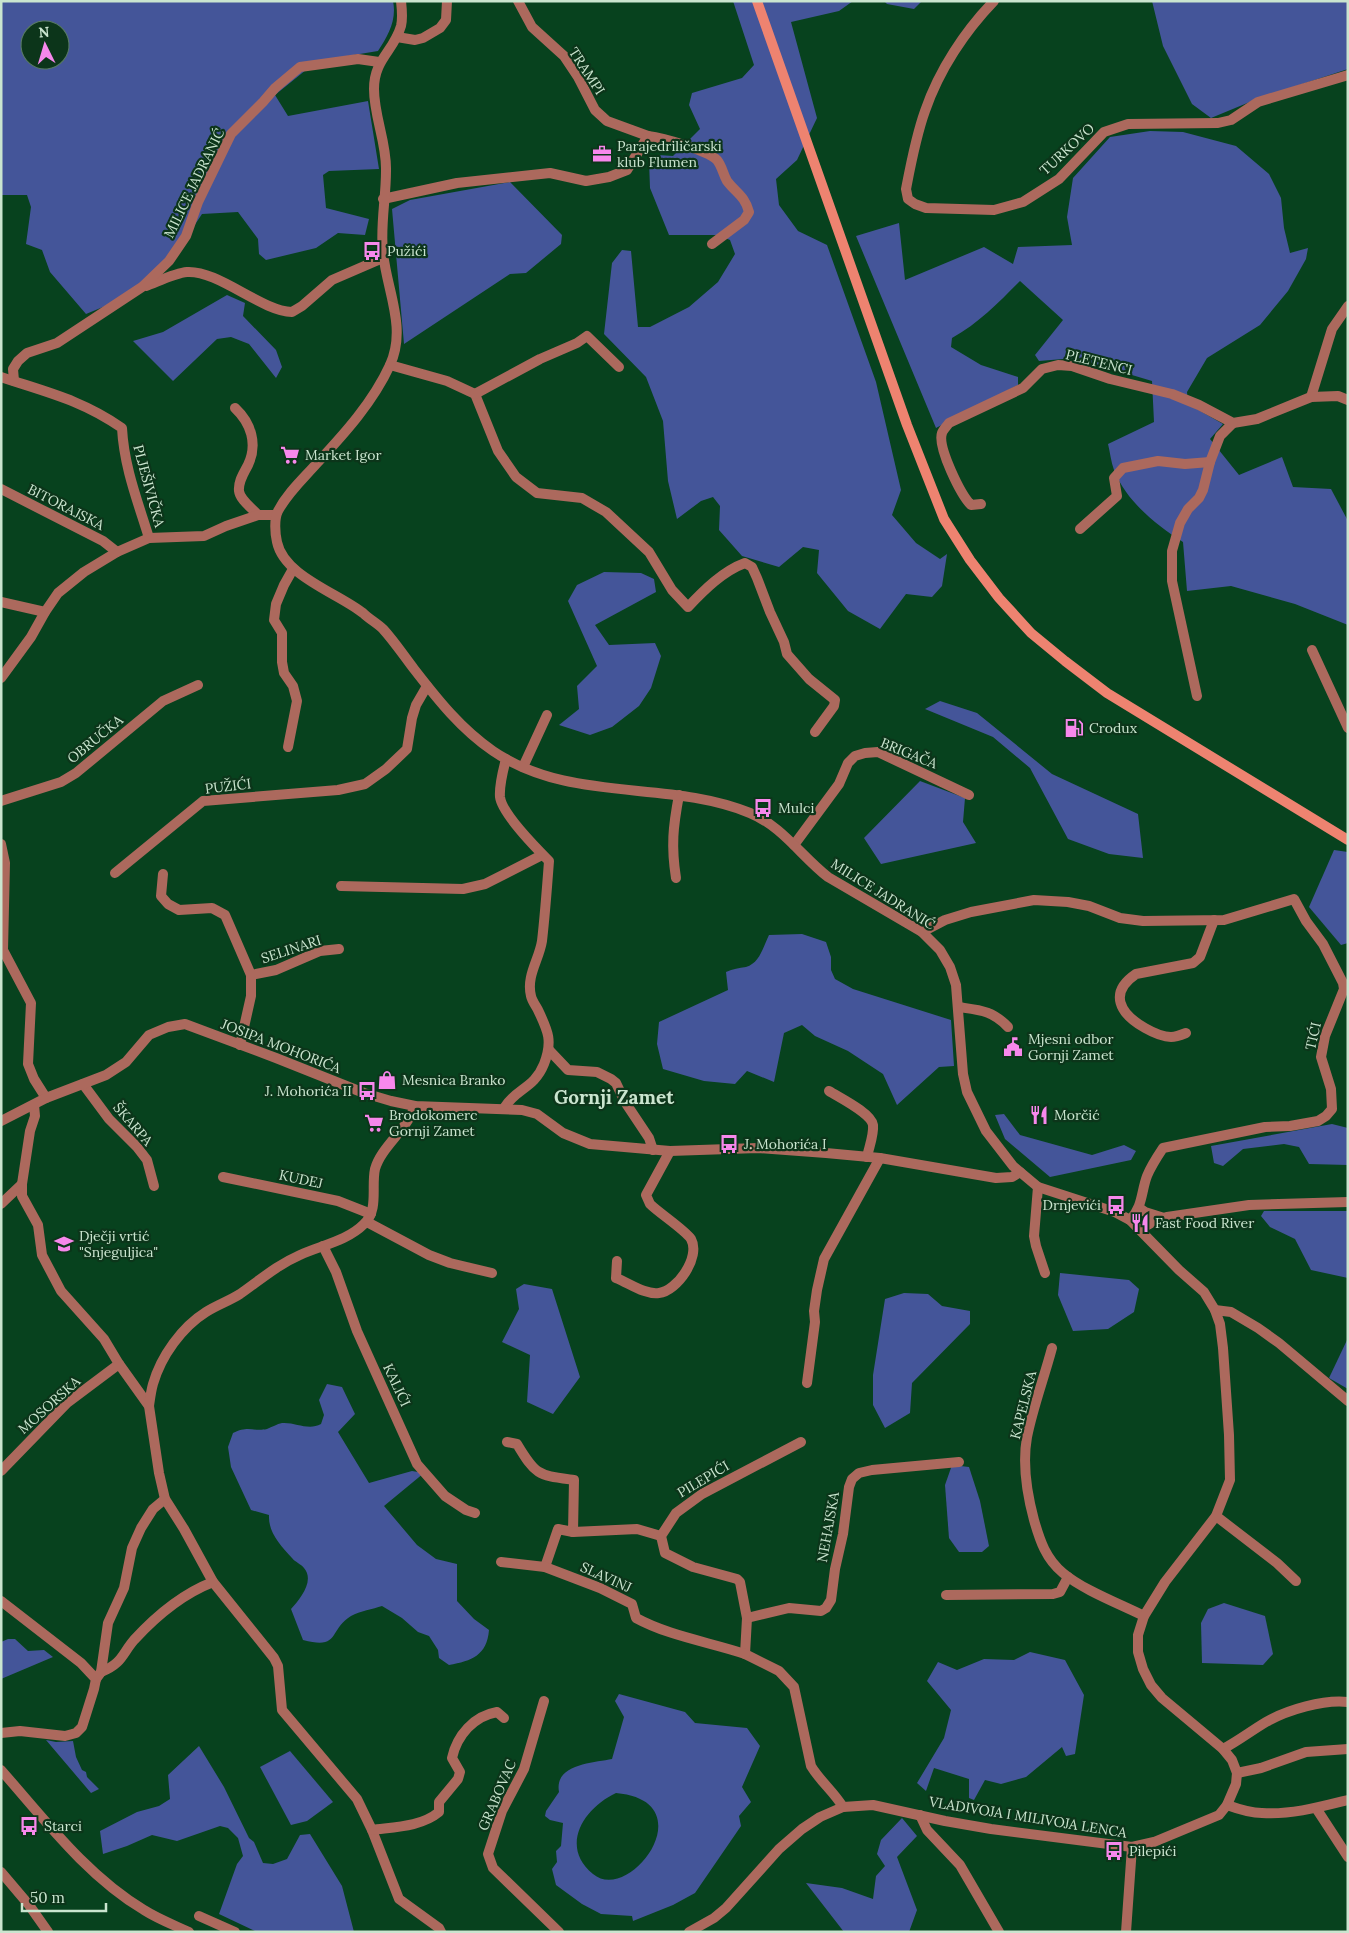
<svg xmlns="http://www.w3.org/2000/svg" width="1349" height="1933" viewBox="0 0 1349 1933" font-family="Lora,serif">
  <style>
    .green { fill: #459; fill-rule: evenodd }
    .lines { fill: none; stroke-linecap: round; stroke-linejoin: round }
    .minor { stroke: #ac695d; stroke-width: 10 }
    .tertiary { stroke: #ac695d; stroke-width: 10 }
    .secondary { stroke: #ee8370; stroke-width: 10 }
    .labels { text-anchor: middle; dominant-baseline: central; stroke-width: 4.5; stroke-linejoin: round; paint-order: stroke }
    .street-label { font-size: 14px; fill: #cae5cf; stroke: #0c351a }
    .poi-label { font-size: 14px; fill: #cae5cf; stroke: #0c351a; text-anchor: start }
    .district-label { font-size: 19px; font-weight: bold; fill: #cae5cf; stroke: #0c351a }
  </style>
  <rect width="100%" height="100%" fill="#07421e"/>
  <g class="green">
    <path d="M1,1H393C397,20 388,36 378,51L317,61L275,95L288,116L368,101L379,169L329,171L323,175L326,208L369,219L365,235L338,233L316,248L266,260L259,254L258,239L238,212L202,214L172,259L115,302L86,314L50,272L42,250L26,244L31,207L27,195H1ZM30,30H60V60H30Z"/>
    <polygon points="733,1 853,1 839,11 791,22 817,118 797,160 776,179 779,205 798,231 827,245 876,382 901,490 892,515 916,543 940,559 947,554 942,586 932,597 906,594 880,629 848,611 817,573 819,550 803,547 779,567 742,556 719,530 720,506 713,497 701,501 677,519 668,481 663,421 646,377 604,334 612,263 622,250 631,251 638,327 650,327 689,307 718,282 735,254 730,240 718,235 669,235 650,188 649,161 658,155 673,156 700,129 689,105 692,93 742,78 754,65"/>
    <polygon points="884,1 922,1 914,9 887,4"/>
    <polygon points="1152,1 1348,1 1348,69 1257,99 1211,118 1192,104 1163,46"/>
    <path d="M1150,131L1183,132L1236,146L1269,174L1281,198L1284,228L1290,253L1308,248L1306,259L1288,291L1260,325L1207,358L1187,392L1188,404L1223,424L1210,439L1239,475L1282,457L1293,487L1331,489L1348,521V625L1295,604L1231,586L1187,591L1183,542C1155,524 1127,502 1114,470C1111,462 1110,452 1108,444L1154,422L1152,381L1075,358L1039,361L1035,355L1063,320L1020,281C999,302 979,323 952,338L951,347L981,365L1018,377V385L936,428L856,236L899,223L905,280L984,247L1013,264L1018,247L1072,245L1067,217L1073,178L1110,137Z"/>
    <polygon points="510,182 562,235 561,244 526,273 510,274 404,344 392,209 410,200"/>
    <polygon points="227,295 245,303 243,316 276,350 282,367 276,378 249,344 231,337 217,339 173,381 133,341 163,332"/>
    <polygon points="604,572 641,573 654,579 656,592 595,625 609,645 655,643 661,656 651,688 639,706 612,727 590,735 559,725 579,709 577,686 597,666 568,601 577,585"/>
    <polygon points="940,701 977,713 1052,774 1138,814 1143,858 1109,854 1068,839 1030,768 993,737 925,709"/>
    <polygon points="920,781 965,798 963,822 976,843 881,864 864,838"/>
    <polygon points="1334,850 1348,852 1348,943 1341,945 1309,907"/>
    <path d="M802,934L826,942L831,957V970L835,979L853,989L951,1020L954,1066L939,1067L897,1105L883,1074L848,1051L815,1036L802,1025L784,1033L774,1082L747,1071L735,1084L704,1081L663,1069L657,1044L659,1022L728,990L726,972C733,969 739,968 746,967C760,963 763,947 769,935Z"/>
    <polygon points="1004,1114 1020,1135 1092,1155 1124,1145 1136,1151 1131,1160 1050,1177 1005,1139 995,1115"/>
    <polygon points="1332,1124 1348,1128 1348,1165 1309,1164 1299,1147 1284,1144 1243,1149 1223,1166 1214,1163 1211,1146"/>
    <polygon points="1264,1211 1348,1211 1348,1278 1311,1270 1295,1239 1270,1227 1261,1216"/>
    <polygon points="1060,1273 1129,1280 1139,1289 1134,1312 1108,1329 1073,1331 1058,1295"/>
    <polygon points="524,1284 552,1289 580,1377 553,1414 527,1402 530,1355 502,1342 519,1309 516,1289"/>
    <polygon points="904,1293 928,1294 942,1306 970,1311 970,1324 912,1383 910,1413 885,1428 873,1405 873,1375 885,1299"/>
    <polygon points="1348,1338 1348,1389 1329,1378"/>
    <path d="M327,1384L342,1387L355,1414L338,1432L369,1483L412,1471L424,1473L384,1506L417,1545L436,1559L457,1564V1601L474,1619L489,1630C487,1655 472,1661 449,1665L439,1658L438,1650L429,1636L418,1632L402,1618L382,1606C373,1609 360,1611 351,1616C328,1630 341,1650 303,1640L291,1609C300,1599 315,1581 304,1568C301,1564 295,1562 292,1558C280,1545 268,1532 269,1515L251,1510L231,1467L228,1447L233,1433C249,1425 253,1432 267,1429C272,1427 277,1424 282,1423C296,1422 308,1431 321,1424L324,1415L319,1400Z"/>
    <polygon points="952,1465 969,1467 980,1501 989,1546 982,1552 959,1552 949,1538 945,1485"/>
    <polygon points="1224,1603 1265,1616 1273,1654 1263,1665 1202,1663 1201,1623 1208,1609"/>
    <polygon points="8,1639 15,1639 28,1651 44,1650 53,1657 1,1679 1,1642"/>
    <polygon points="1030,1652 1065,1660 1084,1695 1075,1754 1066,1756 1062,1747 1026,1777 1001,1784 985,1780 974,1800 969,1798 969,1779 934,1768 926,1791 917,1783 944,1738 951,1710 927,1681 938,1662 957,1670 984,1659 1014,1660"/>
    <path d="M619,1694L685,1712L695,1723L747,1728L760,1746L742,1787L751,1802L739,1816L741,1826L695,1893L673,1905L633,1921L632,1916L601,1914L582,1904L556,1885L552,1869L557,1862L556,1851L561,1846L563,1823L550,1820L545,1816L546,1811L559,1792C554,1764 593,1763 612,1759L624,1717L615,1701ZM616,1793C706,1801 630,1905 593,1874C559,1846 584,1808 616,1793Z"/>
    <polygon points="46,1740 56,1742 73,1741 76,1757 82,1770 86,1772 87,1777 99,1789 91,1793"/>
    <polygon points="199,1746 224,1787 249,1838 254,1842 263,1863 273,1864 287,1859 300,1835 310,1834 342,1886 354,1932 257,1932 219,1914 237,1864 243,1856 238,1838 228,1828 220,1826 177,1841 152,1835 127,1846 103,1854 100,1831 137,1812 159,1806 170,1799 168,1775"/>
    <polygon points="290,1751 333,1802 307,1821 291,1825 260,1767"/>
    <polygon points="902,1818 917,1836 897,1857 917,1910 909,1932 844,1932 806,1883 842,1888 873,1899 876,1876 885,1866 877,1854 881,1840"/>
  </g>
  <g class="lines">
    <g class="minor">
      <polyline points="518,1 532,27 564,56 578,77 595,110 607,121 648,136"/>
      <path d="M994,1C965,31 939,70 925,111C916,136 911,163 906,189L908,199L915,204L926,208L994,210L1023,202L1059,179L1104,132L1128,124L1218,123L1231,120L1258,102L1348,75"/>
      <polyline points="397,37 415,40 423,38 440,28 446,20 447,1"/>
      <path d="M383,199L457,183L550,173L586,181L609,177L627,170L648,136C663,138 707,150 717,160C722,166 723,174 727,181C736,193 745,196 749,212L744,220L712,244"/>
      <path d="M146,286C157,282 175,273 187,272C218,270 261,311 292,312L302,306L332,280L383,258"/>
      <path d="M390,365L447,381L475,394L498,451L516,477L537,493L582,498L606,512L649,552L672,590L688,607C704,590 723,571 745,563L752,567L757,578L770,612L784,642L787,654L809,679L835,700L834,706L815,732"/>
      <path d="M1,377C46,392 82,400 122,428C124,467 138,502 149,538"/>
      <polyline points="14,381 13,369 18,361 27,353 57,343 142,287 169,261 186,236 198,202 231,134 263,102 275,88 300,67 358,59 379,62"/>
      <polyline points="475,394 540,359 577,343 587,336 619,367"/>
      <polyline points="1311,397 1332,329 1348,306"/>
      <path d="M235,408C251,423 258,444 248,465C244,473 238,481 239,491C240,500 252,508 258,515"/>
      <polyline points="1,489 103,541 117,552"/>
      <path d="M981,504L971,505C961,495 937,447 942,433C943,430 947,426 949,423L1023,388L1042,369L1058,365L1072,366L1110,379L1172,394L1199,405L1233,423L1257,419L1311,397L1338,396L1348,400"/>
      <polyline points="1080,529 1117,496 1114,478 1123,468 1158,461 1185,464 1210,462"/>
      <polyline points="1,602 45,612"/>
      <polyline points="1312,650 1348,728"/>
      <polyline points="1,678 31,637 45,612 58,593 84,572 117,552 149,538 204,536 226,526 258,515 276,515"/>
      <polyline points="1197,696 1172,581 1172,551 1180,523 1188,509 1199,498 1203,490 1210,462 1220,436 1233,423"/>
      <polyline points="288,747 297,701 293,686 284,673 282,662 282,633 274,620 276,604 284,585 293,569"/>
      <polyline points="523,767 547,715"/>
      <polyline points="1,801 61,782 76,773 163,701 198,685"/>
      <polyline points="1,844 5,863 3,950 31,1003 28,1064 34,1079 46,1098"/>
      <polyline points="794,845 839,784 848,763 855,756 865,753 878,752 969,795"/>
      <polyline points="115,873 203,801 338,790 365,784 386,769 407,749 412,718 416,705 427,686"/>
      <polyline points="163,874 161,896 168,904 179,910 212,908 225,915 251,975 251,996 240,1045"/>
      <path d="M676,878C671,846 673,827 679,795"/>
      <polyline points="341,886 463,889 485,884 542,855"/>
      <path d="M922,932L945,920L971,912L1034,900L1068,902L1089,906L1120,918L1143,921L1224,920L1294,899L1306,921L1323,944L1343,983L1344,989L1325,1036L1321,1057L1331,1089L1332,1109L1326,1116L1318,1121L1290,1126L1265,1127L1163,1148C1157,1157 1151,1166 1147,1176C1141,1192 1143,1206 1130,1220"/>
      <polyline points="251,975 276,970 320,951 339,949"/>
      <path d="M958,1007C979,1010 992,1010 1008,1027"/>
      <path d="M1186,1033C1181,1035 1176,1037 1171,1037C1162,1037 1152,1032 1145,1028C1120,1014 1108,993 1136,974L1193,963L1200,957L1214,920"/>
      <polyline points="549,1050 568,1070 597,1072 611,1079 616,1083 625,1102 649,1138 653,1150"/>
      <polyline points="83,1084 109,1119 137,1147 147,1160 154,1186"/>
      <path d="M829,1091C840,1098 871,1113 873,1125C874,1135 869,1147 867,1157"/>
      <polyline points="34,1105 35,1116 30,1131 22,1184 22,1196 38,1225 42,1255 61,1291 104,1339 119,1364 149,1406 159,1473 165,1499 184,1529 213,1582 274,1658 278,1666 282,1710 357,1799 372,1830 399,1899 439,1928 441,1932"/>
      <path d="M504,1108C516,1088 534,1089 544,1064C553,1041 548,1031 538,1010C536,1006 532,1001 531,996C526,976 539,960 542,941C545,915 547,888 549,861C537,849 502,814 500,797C499,785 503,771 506,759"/>
      <polyline points="1,1121 46,1098 106,1075 126,1062 149,1035 168,1027 185,1024 276,1058 364,1093 391,1101 415,1106 522,1110 537,1114 563,1133 590,1144 670,1151 758,1148 826,1153 880,1158 996,1178 1012,1177 1020,1172"/>
      <polyline points="223,1177 338,1201 371,1214"/>
      <polyline points="1038,1187 1034,1236 1036,1246 1045,1273"/>
      <polyline points="1,1204 22,1184"/>
      <polyline points="367,1222 429,1255 450,1263 492,1273"/>
      <polyline points="323,1246 336,1272 357,1331 417,1464 445,1496 466,1510 475,1513"/>
      <path d="M617,1261L616,1278C629,1283 645,1295 659,1293C677,1291 701,1257 691,1239C685,1230 659,1213 650,1204L646,1195L670,1151"/>
      <polyline points="1215,1310 1231,1312 1258,1328 1279,1343 1348,1401"/>
      <path d="M1052,1348C1044,1378 1033,1407 1027,1437C1022,1465 1027,1494 1034,1520C1040,1541 1046,1559 1063,1573C1083,1590 1120,1604 1144,1616"/>
      <polyline points="807,1383 815,1322 814,1311 817,1290 824,1259 880,1158"/>
      <path d="M149,1406C150,1399 151,1391 153,1384C161,1356 182,1327 206,1312C217,1305 229,1301 240,1294C260,1280 277,1265 300,1255C322,1245 347,1241 364,1224C379,1210 371,1187 375,1169C381,1147 407,1130 415,1106"/>
      <path d="M507,1442L517,1444C536,1476 538,1475 574,1480L573,1532L558,1529L545,1567"/>
      <path d="M801,1442L702,1494L676,1513L661,1536L665,1553L693,1567L737,1579L740,1582L747,1618L745,1654L779,1671L794,1687L811,1766C820,1781 834,1792 843,1807"/>
      <polyline points="1,1471 67,1403 119,1364"/>
      <polyline points="1216,1516 1277,1563 1296,1581"/>
      <polyline points="573,1532 637,1529 661,1536"/>
      <path d="M501,1562L545,1567L600,1588L632,1604L636,1618C669,1636 709,1642 745,1654"/>
      <polyline points="946,1595 1053,1594 1060,1592 1068,1577"/>
      <polyline points="1,1601 81,1663 96,1679 94,1689 82,1727 76,1733 65,1736 20,1731 1,1733"/>
      <polyline points="747,1618 789,1608 821,1611 826,1608 831,1600 835,1569 843,1534 849,1487 852,1479 859,1473 872,1470 959,1462"/>
      <path d="M101,1672C122,1664 122,1654 134,1640C156,1616 182,1594 213,1582"/>
      <polyline points="96,1679 101,1672 108,1623 124,1588 132,1548 141,1528 153,1509 165,1499"/>
      <polyline points="544,1701 524,1769 502,1811 488,1854 493,1868 559,1932"/>
      <path d="M1223,1749C1238,1741 1251,1731 1266,1722C1287,1710 1324,1699 1348,1702"/>
      <polyline points="1237,1773 1261,1768 1306,1752 1348,1749"/>
      <path d="M1227,1805C1238,1809 1250,1813 1262,1813C1291,1815 1320,1807 1348,1800"/>
      <polyline points="1316,1808 1348,1857"/>
      <polyline points="920,1815 927,1830 960,1865 999,1932"/>
      <path d="M372,1830C394,1827 421,1827 439,1812V1802L458,1779L460,1772L452,1758C457,1735 474,1716 497,1712L504,1718"/>
      <polyline points="1,1872 29,1905 48,1932"/>
      <polyline points="199,1916 235,1932"/>
      <polyline points="1126,1932 1132,1847"/>
    </g>
    <g class="tertiary">
      <path d="M401,1C402,10 403,18 401,26C394,51 374,59 374,89C374,117 387,143 386,171C386,199 380,225 383,253C387,291 407,328 390,365C373,402 345,433 318,462C304,478 288,492 278,511C274,519 275,533 277,542C284,576 338,593 363,613C369,619 377,623 383,629C394,641 404,656 414,669C438,700 461,729 493,751C571,804 667,779 750,813C782,826 802,857 828,877L922,932L940,950L950,967L956,985L963,1074L967,1092L986,1131L1013,1166L1038,1187L1115,1212L1130,1220L1179,1270L1204,1292L1215,1310L1220,1324L1223,1348L1229,1435L1230,1480L1216,1516L1165,1582L1144,1616L1138,1635V1652L1143,1669L1151,1685L1162,1698L1223,1749L1232,1760L1237,1773L1236,1784L1227,1805L1219,1815L1154,1842L1132,1847L991,1829L945,1821L873,1805L843,1807L820,1817L802,1829L779,1849L726,1908L714,1918L689,1932"/>
      <polyline points="1139,1208 1145,1212 1164,1218"/>
      <polyline points="1140,1229 1151,1223 1167,1217 1249,1205 1348,1202"/>
      <path d="M1,1770C45,1820 87,1876 144,1910C158,1919 174,1925 189,1932"/>
    </g>
    <polyline class="secondary" points="757,1 907,425 944,519 970,560 999,598 1031,633 1065,661 1107,693 1348,840"/>
  </g>
  <defs>
    <g id="office-bare" transform="scale(1.5)"><path d="M-6-3h4V-5.5h4V-3h4V5H-6ZM-1-4.5V-3h2v-1.5ZM-6 0V1H6V0Z" fill="#f788ec" stroke="#0c351a" stroke-width="2.5" paint-order="stroke"/></g>
    <g id="bus-bare" transform="scale(1.5)"><path d="M-5-6H5V4H4V6H2V4H-2V6H-4V4H-5ZM-3.5-4V0h7V-4ZM-3.5 1.2v1.5H-2V1.2ZM2 1.2v1.5H3.5V1.2Z" fill="#f788ec" stroke="#0c351a" stroke-width="2.5" paint-order="stroke"/></g>
    <g id="supermarket-bare" transform="scale(1.5)"><path d="M-6-5.5h2.5l.6 2H6L4.5 2H-2.5L-4.4-4H-6ZM-1.5 3.2a1.3 1.3 0 1 0 .1 0ZM3 3.2a1.3 1.3 0 1 0 .1 0Z" fill="#f788ec" stroke="#0c351a" stroke-width="2.5" paint-order="stroke"/></g>
    <g id="fuel-bare" transform="scale(1.5)"><path d="M-5.5-6h7V0h2V4h1.3V-2.5L3-4.5l.8-.8L6-3V5H2.5V1h-1V6h-7ZM-4.2-4.7v3.2H.2V-4.7Z" fill="#f788ec" stroke="#0c351a" stroke-width="2.5" paint-order="stroke"/></g>
    <g id="civic-bare" transform="scale(1.5)"><path d="M-.6-6.5H3V-4.5H.6V-3L4-1V1h2V6H-6V1h2V-1L-.6-3ZM-1.2 2.5V6h2.4V2.5Z" fill="#f788ec" stroke="#0c351a" stroke-width="2.5" paint-order="stroke"/></g>
    <g id="shop-bare" transform="scale(1.5)"><path d="M-5-2.5h2.3a2.7 3.5 0 0 1 5.4 0H5L5.5 6h-11ZM-1.5-2.5h3a1.5 2.3 0 0 0-3 0Z" fill="#f788ec" stroke="#0c351a" stroke-width="2.5" paint-order="stroke"/></g>
    <g id="restaurant-bare" transform="scale(1.5)"><path d="M-5-6h1v4h1v-4h1v4h1v-4h1v5L-1.5 .5V6h-2V.5L-5-1ZM5-6V6H3V1.5H1.5Q1.5-4 5-6Z" fill="#f788ec" stroke="#0c351a" stroke-width="2.5" paint-order="stroke"/></g>
    <g id="school-bare" transform="scale(1.5)"><path d="M0-5L7-2L0 1L-7-2ZM-4 1L0 2.5L4 1V4Q0 6-4 4Z" fill="#f788ec" stroke="#0c351a" stroke-width="2.5" paint-order="stroke"/></g>
  </defs>
  <g fill-rule="evenodd">
    <use href="#office-bare" x="602" y="154"/>
    <use href="#bus-bare" x="372" y="251"/>
    <use href="#supermarket-bare" x="290" y="455"/>
    <use href="#fuel-bare" x="1074" y="728"/>
    <use href="#bus-bare" x="763" y="808"/>
    <use href="#civic-bare" x="1013" y="1047"/>
    <use href="#shop-bare" x="387" y="1080"/>
    <use href="#bus-bare" x="367" y="1091"/>
    <use href="#restaurant-bare" x="1039" y="1115"/>
    <use href="#supermarket-bare" x="374" y="1123"/>
    <use href="#bus-bare" x="729" y="1144"/>
    <use href="#bus-bare" x="1116" y="1205"/>
    <use href="#restaurant-bare" x="1140" y="1223"/>
    <use href="#school-bare" x="64" y="1244"/>
    <use href="#bus-bare" x="29" y="1826"/>
    <use href="#bus-bare" x="1114" y="1851"/>
  </g>
  <g class="labels">
    <g class="street-label">
      <text transform="translate(587 71) rotate(57)">TRAMPI</text>
      <text transform="translate(1067 149) rotate(-43)">TURKOVO</text>
      <text transform="translate(194 183) rotate(-64)">MILICE JADRANIĆ</text>
      <text transform="translate(1099 362) rotate(14)">PLETENCI</text>
      <text transform="translate(149 486) rotate(75)">PLJEŠIVIČKA</text>
      <text transform="translate(66 507) rotate(27)">BITORAJSKA</text>
      <text transform="translate(95 739) rotate(-39)">OBRUČKA</text>
      <text transform="translate(909 753) rotate(22)">BRIGAČA</text>
      <text transform="translate(228 786) rotate(-7)">PUŽIĆI</text>
      <text transform="translate(883 894) rotate(32)">MILICE JADRANIĆ</text>
      <text transform="translate(291 949) rotate(-18)">SELINARI</text>
      <text transform="translate(1313 1036) rotate(-77)">TIĆI</text>
      <text transform="translate(281 1046) rotate(21)">JOSIPA MOHORIĆA</text>
      <text transform="translate(133 1124) rotate(49)">ŠKARPA</text>
      <text transform="translate(301 1179) rotate(12)">KUDEJ</text>
      <text transform="translate(397 1385) rotate(65)">KALIĆI</text>
      <text transform="translate(49 1405) rotate(-42)">MOSORSKA</text>
      <text transform="translate(1023 1405) rotate(-76)">KAPELSKA</text>
      <text transform="translate(703 1479) rotate(-31)">PILEPIĆI</text>
      <text transform="translate(828 1527) rotate(-80)">NEHAJSKA</text>
      <text transform="translate(606 1577) rotate(24)">SLAVINJ</text>
      <text transform="translate(497 1795) rotate(-67)">GRABOVAC</text>
      <text transform="translate(1028 1817) rotate(9)">VLADIVOJA I MILIVOJA LENCA</text>
    </g>
    <g class="poi-label">
      <text x="617" y="146">Parajedriličarski<tspan x="617" dy="16">klub Flumen</tspan></text>
      <text x="387" y="251">Pužići</text>
      <text x="305" y="455">Market Igor</text>
      <text x="1089" y="728">Crodux</text>
      <text x="778" y="808">Mulci</text>
      <text x="1028" y="1039">Mjesni odbor<tspan x="1028" dy="16">Gornji Zamet</tspan></text>
      <text x="402" y="1080">Mesnica Branko</text>
      <text x="352" y="1091" text-anchor="end">J. Mohorića II</text>
      <text x="389" y="1115">Brodokomerc<tspan x="389" dy="16">Gornji Zamet</tspan></text>
      <text x="1054" y="1115">Morčić</text>
      <text x="744" y="1144">J. Mohorića I</text>
      <text x="1101" y="1205" text-anchor="end">Drnjevići</text>
      <text x="1155" y="1223">Fast Food River</text>
      <text x="79" y="1236">Dječji vrtić<tspan x="79" dy="16">"Snjeguljica"</tspan></text>
      <text x="44" y="1826">Starci</text>
      <text x="1129" y="1851">Pilepići</text>
    </g>
    <g class="district-label">
      <text x="614" y="1097">Gornji Zamet</text>
    </g>
  </g>
  <rect width="1349" height="1933" fill="none" stroke="#cae5cf" stroke-width="5"/>
  <g transform="translate(45 45) rotate(355)"><circle r="24" fill="#0c351a" stroke="#587b62"/>
  <path d="M0-4L9 19L0 12L-9 19Z" fill="#f788ec"/>
  <text y="-8" font-size="14" font-weight="bold" text-anchor="middle" fill="#cae5cf">N</text>
  </g>
  <path d="M22 1903v8h84v-8" fill="none" stroke="#cae5cf" stroke-width="2.5"/>
  <text x="30" y="1903" font-size="15" fill="#cae5cf" stroke="#0c351a" stroke-width="4" paint-order="stroke">50 m</text>
</svg>
